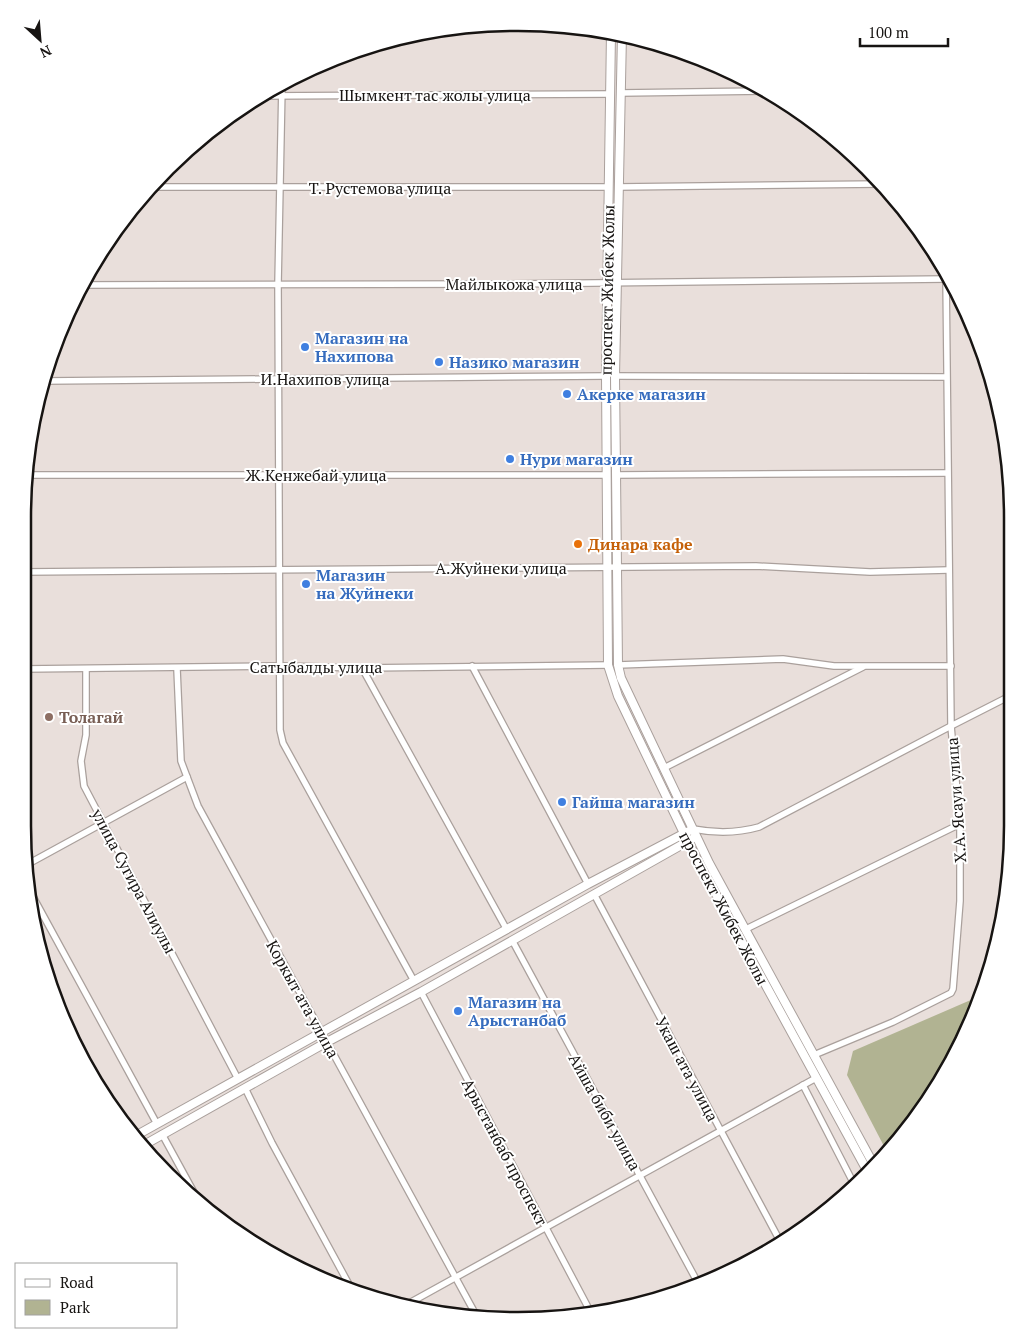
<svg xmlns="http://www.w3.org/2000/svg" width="1035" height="1343" viewBox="0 0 1035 1343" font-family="'PT Serif',serif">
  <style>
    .green { fill: #b1b392 }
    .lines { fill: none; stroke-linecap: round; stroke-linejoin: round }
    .minor-casing { stroke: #aaa09c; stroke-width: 8 }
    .tertiary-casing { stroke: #aaa09c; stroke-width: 10 }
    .minor { stroke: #fff; stroke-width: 5.5 }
    .tertiary { stroke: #fff; stroke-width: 8 }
    .shop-dot { fill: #3f7fe0; stroke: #fff; stroke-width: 2 }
    .food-dot { fill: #e8710a; stroke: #fff; stroke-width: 2 }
    .education-dot { fill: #8d6e63; stroke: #fff; stroke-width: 2 }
    .labels { text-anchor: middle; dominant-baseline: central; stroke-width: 4; stroke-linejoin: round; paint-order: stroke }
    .street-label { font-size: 16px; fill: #171412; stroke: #fff }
    .shop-label { font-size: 16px; font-weight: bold; fill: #366cbe; stroke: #fff; text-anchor: start }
    .food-label { font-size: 16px; font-weight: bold; fill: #c56008; stroke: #fff; text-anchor: start }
    .education-label { font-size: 16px; font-weight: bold; fill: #785e54; stroke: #fff; text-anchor: start }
    .rim { fill: none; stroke: #171412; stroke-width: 2.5 }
  </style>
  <rect width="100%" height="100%" fill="#e9dfdb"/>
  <polygon class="green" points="980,996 975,1015 929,1100 887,1152 847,1075 853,1051"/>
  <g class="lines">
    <g class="minor-casing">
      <g id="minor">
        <polyline points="282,85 278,284 280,730 283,743 414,981"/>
        <polyline points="620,93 765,91"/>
        <polyline points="260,96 610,94"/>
        <polyline points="152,187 609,187"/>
        <polyline points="618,187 881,184"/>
        <polyline points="946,276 951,726 1008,697"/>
        <polyline points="82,285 499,284 946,279"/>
        <polyline points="615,376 946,377"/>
        <polyline points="44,381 606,376"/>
        <polyline points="26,475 606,475"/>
        <polyline points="616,475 947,473"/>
        <polyline points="23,572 756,566 870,572 948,570"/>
        <polyline points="618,665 783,659 834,666 951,666"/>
        <polyline points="472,666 588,884"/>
        <polyline points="362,668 507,930"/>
        <polyline points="23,669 281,666 362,668 608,665"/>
        <polyline points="177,669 181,761 198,806 476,1315"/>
        <polyline points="86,670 86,735 81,761 84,786 238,1079"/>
        <polyline points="664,768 863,667"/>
        <path d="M693,829C714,833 738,833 759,827L951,726L960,824V901L953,989L951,993L893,1022L814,1055"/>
        <polyline points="28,864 187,777"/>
        <polyline points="594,894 781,1243"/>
        <polyline points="32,895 157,1124"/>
        <polyline points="746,929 960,824"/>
        <polyline points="512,940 698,1283"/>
        <polyline points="421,992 590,1311"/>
        <polyline points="803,1085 855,1186"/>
        <polyline points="245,1088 272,1143 352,1290"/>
        <polyline points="162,1134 197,1198"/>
        <polyline points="404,1306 816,1078"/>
      </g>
    </g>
    <g class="tertiary-casing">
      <g id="tertiary">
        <polyline points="611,32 606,376 608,665 618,696 694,854 869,1174"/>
        <polyline points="622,34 615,376 618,665 621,678 709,863 875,1167"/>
        <polyline points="137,1135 588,884 689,831"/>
        <polyline points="144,1145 327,1042 421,992 692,839"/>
      </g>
    </g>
    <use href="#minor" class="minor"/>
    <use href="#tertiary" class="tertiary"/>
  </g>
  <g class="shop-dot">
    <circle cx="305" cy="347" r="5"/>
    <circle cx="439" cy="362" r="5"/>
    <circle cx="567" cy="394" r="5"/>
    <circle cx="510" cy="459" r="5"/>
    <circle cx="306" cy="584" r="5"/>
    <circle cx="562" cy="802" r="5"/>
    <circle cx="458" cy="1011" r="5"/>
  </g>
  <circle class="food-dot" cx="578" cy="544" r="5"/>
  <circle class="education-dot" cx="49" cy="717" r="5"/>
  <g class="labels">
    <g class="street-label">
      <text x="435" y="95">Шымкент тас жолы улица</text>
      <text x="380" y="188">Т. Рустемова улица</text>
      <text x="514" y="284">Майлыкожа улица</text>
      <text transform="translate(607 290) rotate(-89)">проспект Жибек Жолы</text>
      <text x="325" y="379">И.Нахипов улица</text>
      <text x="316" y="475">Ж.Кенжебай улица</text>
      <text x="501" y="568">А.Жуйнеки улица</text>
      <text x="316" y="667">Сатыбалды улица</text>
      <text transform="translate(956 800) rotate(-94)">Х.А. Ясауи улица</text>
      <text transform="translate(134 881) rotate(62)">улица Сугира Алиулы</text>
      <text transform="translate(724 908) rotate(62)">проспект Жибек Жолы</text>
      <text transform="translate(303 999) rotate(61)">Коркыт ата улица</text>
      <text transform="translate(687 1069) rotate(62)">Укаш ата улица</text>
      <text transform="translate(605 1112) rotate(61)">Айша биби улица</text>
      <text transform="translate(505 1152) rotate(62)">Арыстанбаб проспект</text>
    </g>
    <g class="shop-label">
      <text x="315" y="338">Магазин на<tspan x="315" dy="18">Нахипова</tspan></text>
      <text x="449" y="362">Назико магазин</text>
      <text x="577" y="394">Акерке магазин</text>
      <text x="520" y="459">Нури магазин</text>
      <text x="316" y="575">Магазин<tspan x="316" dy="18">на Жуйнеки</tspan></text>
      <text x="572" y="802">Гайша магазин</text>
      <text x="468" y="1002">Магазин на<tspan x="468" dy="18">Арыстанбаб</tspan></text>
    </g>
    <g class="food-label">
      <text x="588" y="544">Динара кафе</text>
    </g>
    <g class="education-label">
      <text x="59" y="717">Толагай</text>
    </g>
  </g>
  <path d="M0 0H1035V1343H0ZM517 31H518A486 486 0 0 1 1004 517V826A486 486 0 0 1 518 1312H517A486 486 0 0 1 31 826V517A486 486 0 0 1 517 31Z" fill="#fff" fill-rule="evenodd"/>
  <path class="rim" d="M517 31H518A486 486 0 0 1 1004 517V826A486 486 0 0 1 518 1312H517A486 486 0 0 1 31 826V517A486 486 0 0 1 517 31Z"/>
  <rect x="15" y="1263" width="162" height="65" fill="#ffffff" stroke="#a2a1a0"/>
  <rect x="25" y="1279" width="25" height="8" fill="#ffffff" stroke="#a2a1a0"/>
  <text x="60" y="1288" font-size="15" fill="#171412">Road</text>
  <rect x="25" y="1300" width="25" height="15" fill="#b1b392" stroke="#a2a1a0"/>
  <text x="60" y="1313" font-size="15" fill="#171412">Park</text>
  <g transform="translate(40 40) rotate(154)" stroke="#ffffff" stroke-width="4" paint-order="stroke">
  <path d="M0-4L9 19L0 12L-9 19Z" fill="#171412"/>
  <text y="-8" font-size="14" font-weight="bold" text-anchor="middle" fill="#171412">N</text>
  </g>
  <path d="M860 38v8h88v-8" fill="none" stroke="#171412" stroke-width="2.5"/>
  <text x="868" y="38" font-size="15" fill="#171412" stroke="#ffffff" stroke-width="4" paint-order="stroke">100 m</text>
</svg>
